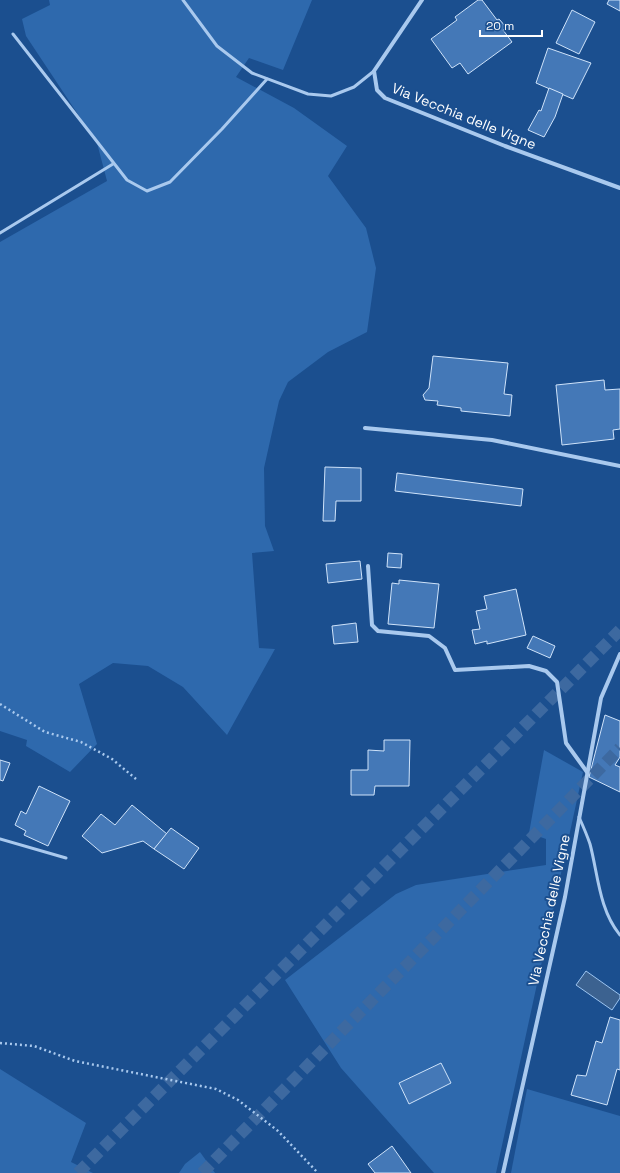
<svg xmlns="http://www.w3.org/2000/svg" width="620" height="1173" viewBox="0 0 620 1173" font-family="'Space Grotesk',sans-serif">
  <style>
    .green { fill: #2e69ad }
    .water { fill: #3c6290; stroke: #9cc4f0 }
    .building { fill: #4478b7; stroke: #cfe3fa }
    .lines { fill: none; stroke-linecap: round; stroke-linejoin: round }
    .motorway-tunnel { stroke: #3d69a0; stroke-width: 12; stroke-dasharray: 12 6; stroke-linecap: butt }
    .path { stroke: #a9c9ee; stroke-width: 2.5; stroke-dasharray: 2 3; stroke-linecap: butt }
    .service { stroke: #a9c9ee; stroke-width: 3 }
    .minor { stroke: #a9c9ee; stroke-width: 4 }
    .labels { text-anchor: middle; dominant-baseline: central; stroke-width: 4; stroke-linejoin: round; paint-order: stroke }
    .street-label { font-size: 14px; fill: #fff; stroke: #1b4f8f }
  </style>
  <rect width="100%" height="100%" fill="#1b4f8f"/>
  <g class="green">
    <polygon points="49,0 312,0 283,70 249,58 236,77 294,108 347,146 328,176 366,228 376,268 367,332 328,352 288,382 279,401 264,468 265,526 274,551 252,553 259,648 275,649 227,735 183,687 148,666 113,663 79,684 97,744 70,772 26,746 27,740 0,731 0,242 107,181 97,143 26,36 22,19 50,5"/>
    <polygon points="544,750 583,772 496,1173 434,1173 341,1068 285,980 396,894 416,885 546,865 546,839 529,833"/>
    <polygon points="0,1069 86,1123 71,1162 93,1173 0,1173"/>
    <polygon points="527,1089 620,1116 620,1173 511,1173"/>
    <polygon points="200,1152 215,1173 179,1173 185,1164"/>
  </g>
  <polygon class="water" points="586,971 620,995 620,998 612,1010 576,985"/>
  <g class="building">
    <polygon points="478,0 482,0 497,20 499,19 506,27 503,30 512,42 468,74 460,63 452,68 431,39 457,20 455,17"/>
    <polygon points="609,0 620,0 620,11 607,4"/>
    <polygon points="572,10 595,22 579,54 556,43"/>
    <polygon points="548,48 591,63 573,99 536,83"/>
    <polygon points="549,88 563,94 555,117 544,137 528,130 539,110 541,111"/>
    <polygon points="433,356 508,363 504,394 512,395 510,416 461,411 461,408 437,405 438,401 425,400 423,395 429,388"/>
    <polygon points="604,380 605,390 620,389 620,429 613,430 614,439 562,445 556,385"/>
    <polygon points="325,467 361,468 361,501 336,501 335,521 323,521"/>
    <polygon points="397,473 523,489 521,506 395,491"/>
    <polygon points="388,553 402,554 401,568 387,567"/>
    <polygon points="360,561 362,579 328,583 326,564"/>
    <polygon points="399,580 439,584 434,628 388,624 392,583 399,584"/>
    <polygon points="516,589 526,635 487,644 487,641 475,644 472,630 480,629 476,611 487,609 484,596"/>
    <polygon points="356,623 358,642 334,644 332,626"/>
    <polygon points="533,636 555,646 550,658 527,648"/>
    <polygon points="605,715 620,721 620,757 615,765 620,767 620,792 589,777"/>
    <polygon points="384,740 410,740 409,786 375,786 374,795 351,795 351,770 368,770 368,750 384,751"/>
    <polygon points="0,760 10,763 3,781 0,780"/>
    <polygon points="39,786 70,801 48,846 24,835 26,831 15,825 21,811 26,814"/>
    <polygon points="132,805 167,834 154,849 143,841 102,853 82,836 101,814 115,825"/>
    <polygon points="171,828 199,848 184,869 154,849"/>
    <polygon points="610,1017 620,1020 620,1070 617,1069 607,1105 571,1095 577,1075 586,1076 596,1041 602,1043"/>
    <polygon points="441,1063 451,1083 409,1104 399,1083"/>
    <polygon points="392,1146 411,1173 375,1173 368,1164"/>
  </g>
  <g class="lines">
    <g class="motorway-tunnel">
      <polyline points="78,1173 620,630"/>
      <polyline points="202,1173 620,748"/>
    </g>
    <g class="path">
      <polyline points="0,704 45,732 81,742 112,759 136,779"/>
      <polyline points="0,1043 34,1046 75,1061 216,1089 238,1100 278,1131 318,1173"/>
    </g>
    <g class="service">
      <polyline points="183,0 217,46 252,73 308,94 331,96 354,87 374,71"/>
      <polyline points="13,34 127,180 147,191 170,182 222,129 267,79"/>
      <polyline points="0,233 113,164"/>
      <path d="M579,817C583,826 587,835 590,844C598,874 599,910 620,935"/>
      <polyline points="0,839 66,858"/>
    </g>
    <g class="minor">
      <polyline points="422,0 374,71 377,90 385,98 505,146 620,188"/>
      <polyline points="365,428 492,440 620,466"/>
      <polyline points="368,566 372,625 378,631 429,636 445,648 455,670 529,666 546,671 557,682 566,743 587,772"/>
      <polyline points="503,1173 565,897 601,698 620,654"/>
    </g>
  </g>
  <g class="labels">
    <g class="street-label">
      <text transform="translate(464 116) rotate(22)">Via Vecchia delle Vigne</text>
      <text transform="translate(549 910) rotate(-78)">Via Vecchia delle Vigne</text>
    </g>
  </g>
  <path d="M480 30v6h62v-6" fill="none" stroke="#ffffff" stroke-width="2"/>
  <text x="486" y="30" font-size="12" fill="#ffffff" stroke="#1b4f8f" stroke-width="3" paint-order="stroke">20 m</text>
</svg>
